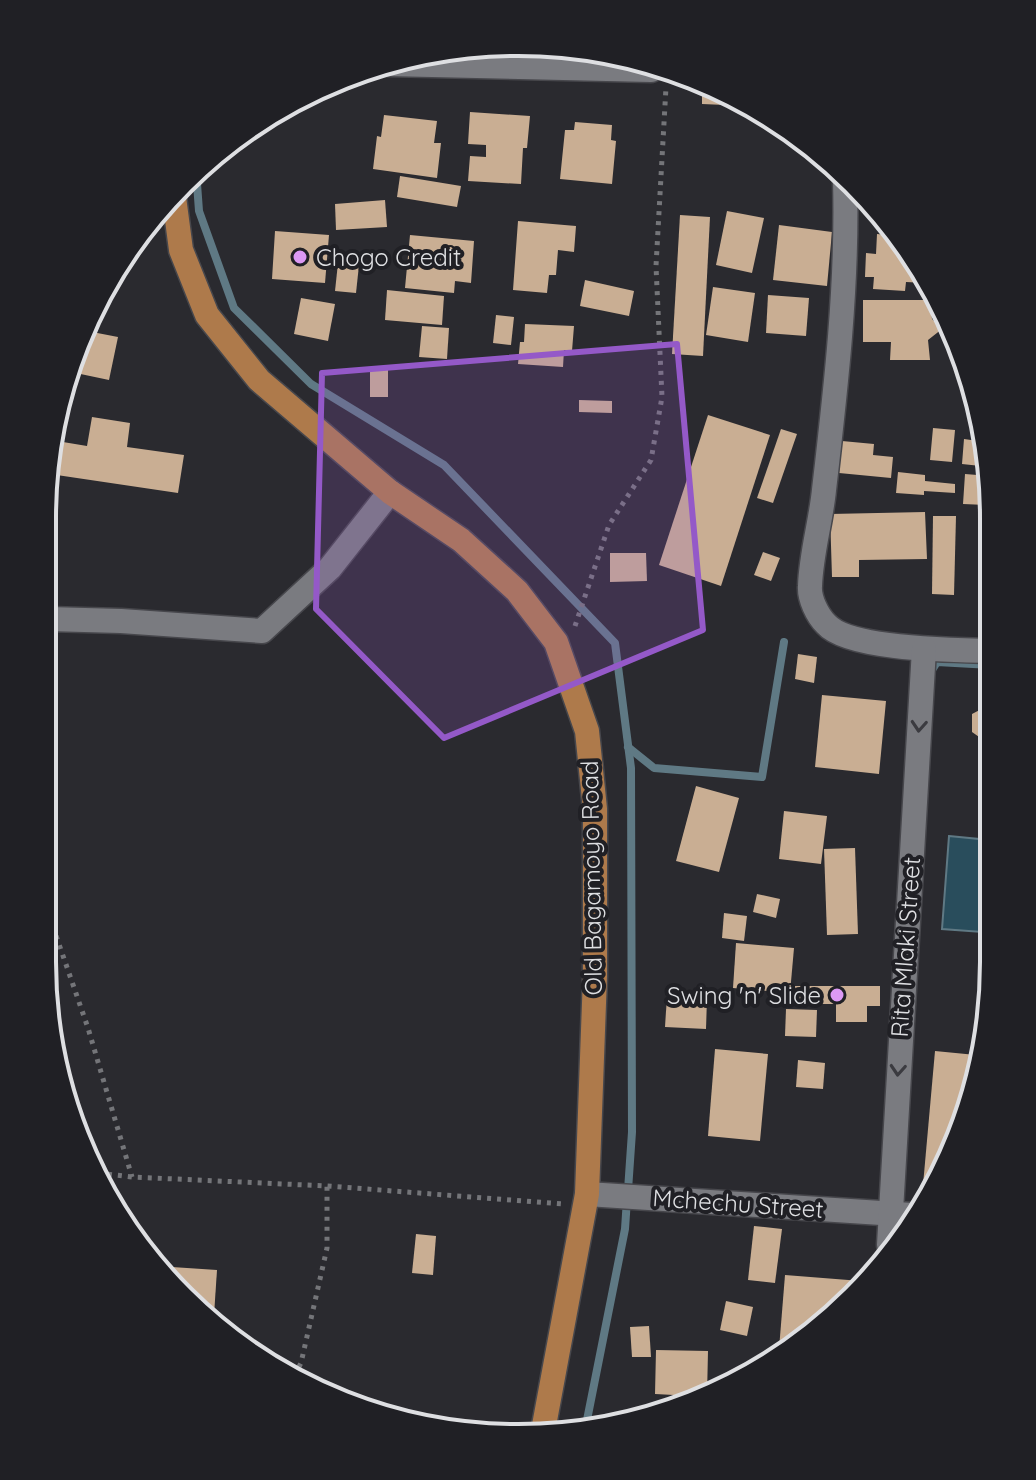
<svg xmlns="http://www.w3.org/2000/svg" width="1036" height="1480" viewBox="0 0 1036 1480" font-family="Quicksand,sans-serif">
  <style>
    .water { fill: #294d5c; stroke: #5f7984; stroke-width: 2 }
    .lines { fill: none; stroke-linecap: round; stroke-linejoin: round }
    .stream { stroke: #5f7984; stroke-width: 8 }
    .building { fill: #c9ae93 }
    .street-casing { stroke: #47474c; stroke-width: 27 }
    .primary-casing { stroke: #47474c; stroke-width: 27 }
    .path { stroke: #747579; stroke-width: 5; stroke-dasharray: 4 6; stroke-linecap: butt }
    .street { stroke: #7a7b80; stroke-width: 24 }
    .primary { stroke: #ae7a4b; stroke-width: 24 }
    .oneway { stroke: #3b3b40 }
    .marked { fill: #9459c8; fill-opacity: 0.2; stroke: #9459c8; stroke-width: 6; stroke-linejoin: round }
    .poi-dot { fill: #dc99f4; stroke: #202025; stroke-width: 3 }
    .labels { text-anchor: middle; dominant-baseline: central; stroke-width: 8; stroke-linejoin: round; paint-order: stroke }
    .poi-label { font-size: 24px; fill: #dedfe2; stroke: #202025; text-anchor: start }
    .street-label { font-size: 24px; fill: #dedfe2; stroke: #202025 }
    .rim { fill: none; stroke: #dedfe2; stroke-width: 4 }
  </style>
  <rect width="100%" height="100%" fill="#2a2a2f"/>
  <polygon class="water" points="949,836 989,840 982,932 942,929"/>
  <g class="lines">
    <g class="stream">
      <polyline points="196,170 199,211 234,308 311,384 444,465 615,643 631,768 632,1132 628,1190"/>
      <polyline points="930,673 937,662 991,665"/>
      <polyline points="628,747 654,768 762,777 784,642"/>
      <polyline points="585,1426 601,1429"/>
      <polyline points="585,1430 625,1229 627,1199"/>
    </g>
  </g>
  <g class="building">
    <polygon points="702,84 728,91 748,106 702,104"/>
    <polygon points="470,112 530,116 527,148 523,148 521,184 468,181 470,156 486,157 486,145 468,144"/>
    <polygon points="384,115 437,121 434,143 441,143 437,178 373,169 377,136 381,137"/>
    <polygon points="575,122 612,125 611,140 616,141 612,184 560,179 565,130 574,130"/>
    <polygon points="400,176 461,186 457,207 397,197"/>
    <polygon points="385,200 387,227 336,230 335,204"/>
    <polygon points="727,211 764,218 752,273 716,265"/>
    <polygon points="680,215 710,217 703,356 672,354"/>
    <polygon points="518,221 576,226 574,252 558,250 556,275 549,275 547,293 513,290"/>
    <polygon points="779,225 832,232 827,286 773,280"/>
    <polygon points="275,231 329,235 325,283 272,279"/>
    <polygon points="877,234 897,236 934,291 926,291 926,283 906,282 905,291 873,289 874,277 865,277 866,253 876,254"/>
    <polygon points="410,235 474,241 471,283 455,281 454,293 405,288"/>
    <polygon points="338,263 359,265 356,293 335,291"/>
    <polygon points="585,280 634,291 629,316 580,306"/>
    <polygon points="713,287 755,293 748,342 706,335"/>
    <polygon points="387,290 444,296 442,325 385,320"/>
    <polygon points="768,295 809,298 806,336 766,333"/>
    <polygon points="301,298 335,304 328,341 294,334"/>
    <polygon points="863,300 930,300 932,319 942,329 928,340 930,360 890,360 891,342 863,342"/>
    <polygon points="496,315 514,317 511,345 493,343"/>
    <polygon points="525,324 574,326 572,351 564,350 563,367 518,364 520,342 524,342"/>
    <polygon points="422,326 449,328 447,359 419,357"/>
    <polygon points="87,331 118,337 109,380 71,372"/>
    <rect x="370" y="367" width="18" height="30"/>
    <polygon points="579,400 612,401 612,413 579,412"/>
    <polygon points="708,415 770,435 721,586 659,565"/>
    <polygon points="92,417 130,423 127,447 184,455 178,493 50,474 51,440 87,446"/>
    <polygon points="980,423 990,455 990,467 962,464 964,439 978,441"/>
    <polygon points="933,428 955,430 952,462 930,460"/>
    <polygon points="781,429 797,434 773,503 757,498"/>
    <polygon points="842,441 874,444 873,455 893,457 891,478 839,473"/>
    <polygon points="898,472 925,475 925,481 955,484 955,493 924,491 924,495 896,493"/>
    <polygon points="965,474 990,476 990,526 984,525 986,505 963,504"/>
    <polygon points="925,512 927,559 859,560 859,577 832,577 830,514"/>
    <polygon points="933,516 956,516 954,595 932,594"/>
    <polygon points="763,552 780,558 771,581 754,575"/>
    <polygon points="610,553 646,553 647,581 610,582"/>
    <polygon points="798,654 817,657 814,683 795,679"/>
    <polygon points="822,695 886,701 879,774 815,767"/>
    <polygon points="991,704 991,713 992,746 972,732 972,714"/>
    <polygon points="696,786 739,798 719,872 676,861"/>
    <polygon points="784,811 827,816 821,864 779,859"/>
    <polygon points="855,848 858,934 827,935 824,849"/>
    <polygon points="757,894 780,899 776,918 753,912"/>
    <polygon points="724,913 747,916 744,941 722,938"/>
    <polygon points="736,943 794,948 790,993 733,988"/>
    <polygon points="794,986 880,986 880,1006 867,1006 867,1022 836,1022 836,1004 793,1004"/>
    <polygon points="667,996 707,998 706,1029 665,1027"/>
    <polygon points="786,1009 817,1010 816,1037 785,1036"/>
    <polygon points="715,1049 768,1054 760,1141 708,1136"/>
    <polygon points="935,1051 976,1055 945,1172 935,1186 923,1185"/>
    <polygon points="798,1060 825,1063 823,1089 796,1087"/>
    <polygon points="754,1226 782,1229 775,1283 748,1280"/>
    <polygon points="416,1234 436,1236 433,1275 412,1273"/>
    <polygon points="157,1266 217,1270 214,1315 199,1313"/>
    <polygon points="785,1275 861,1281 832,1320 787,1350 779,1349"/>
    <polygon points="726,1301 753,1307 747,1336 720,1330"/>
    <polygon points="649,1326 651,1357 632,1357 630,1327"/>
    <polygon points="656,1350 708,1351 707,1396 674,1406 674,1395 655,1394"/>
  </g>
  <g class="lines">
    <g class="street-casing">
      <g id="street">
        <polyline points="387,64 651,70"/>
        <path d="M845,180C848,283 836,387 824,490C821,521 811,554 810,586C809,598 817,615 826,624C849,650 955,650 991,651"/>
        <polyline points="48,619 121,621 262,631 330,568 390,492"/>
        <polyline points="587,1194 912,1215"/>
        <polyline points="889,1245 924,649"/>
      </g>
    </g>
    <g class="primary-casing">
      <polyline id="primary" points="174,197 181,250 207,315 259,380 390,492 461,540 517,591 556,642 587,731 595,809 595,976 587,1194 543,1431"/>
    </g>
    <g class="path">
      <polyline points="575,626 609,525 651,460 662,397 656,266 666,87"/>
      <polyline points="43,898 88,1028 132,1177"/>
      <polyline points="98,1173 132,1177 327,1186 564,1204"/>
      <polyline points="294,1376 301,1363 327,1248 327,1186"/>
    </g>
    <use href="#street" class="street"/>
    <use href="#primary" class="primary"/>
  </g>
  <defs><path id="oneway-chevron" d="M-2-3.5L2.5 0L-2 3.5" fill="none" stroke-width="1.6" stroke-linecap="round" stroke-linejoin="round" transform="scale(2)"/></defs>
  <g class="oneway">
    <use href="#oneway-chevron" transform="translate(919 726) rotate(94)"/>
    <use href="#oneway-chevron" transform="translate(898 1070) rotate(94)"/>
  </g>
  <path class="marked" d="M677,344L703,630L444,738L316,609L322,373Z"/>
  <g class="poi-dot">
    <circle cx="300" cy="257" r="8"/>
    <circle cx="837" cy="995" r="8"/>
  </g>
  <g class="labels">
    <g class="poi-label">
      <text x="316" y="257">Chogo Credit</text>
      <text x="821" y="995" text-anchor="end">Swing 'n' Slide</text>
    </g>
    <g class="street-label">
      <text transform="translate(591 878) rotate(-91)">Old Bagamoyo Road</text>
      <text transform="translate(905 947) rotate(-86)">Rita Mlaki Street</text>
      <text transform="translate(738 1203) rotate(4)">Mchechu Street</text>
    </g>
  </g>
  <path d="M0 0H1036V1480H0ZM518 56H518A462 462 0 0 1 980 518V962A462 462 0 0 1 518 1424H518A462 462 0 0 1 56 962V518A462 462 0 0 1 518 56Z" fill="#202025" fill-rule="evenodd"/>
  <path class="rim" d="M518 56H518A462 462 0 0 1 980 518V962A462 462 0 0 1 518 1424H518A462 462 0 0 1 56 962V518A462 462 0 0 1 518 56Z"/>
</svg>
